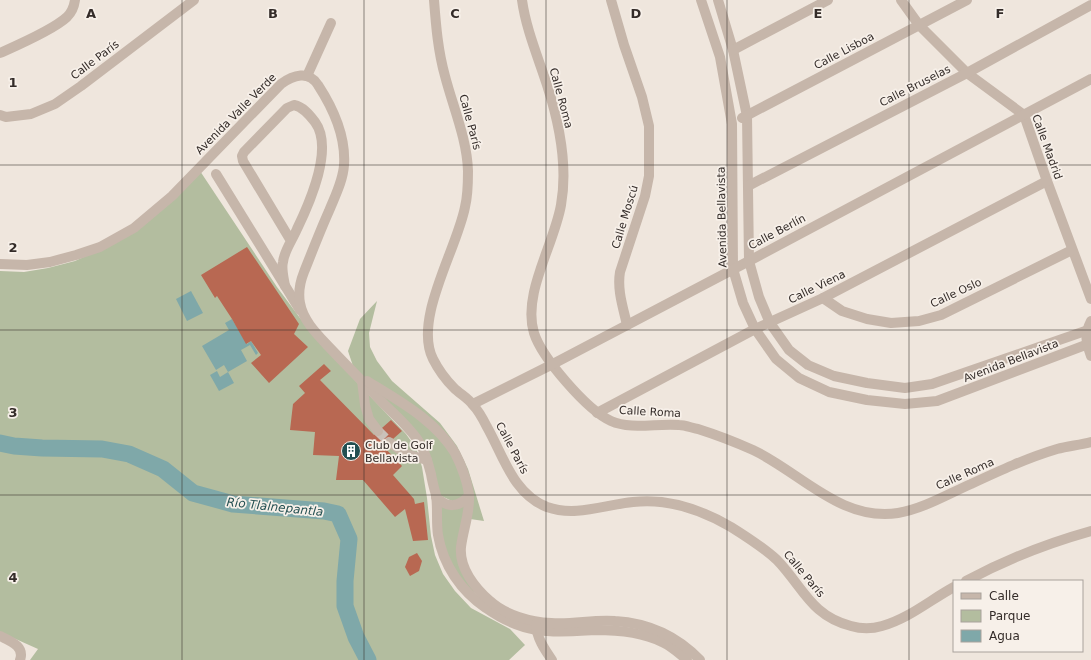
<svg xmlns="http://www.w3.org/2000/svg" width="1091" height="660" viewBox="0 0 1091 660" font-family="'DejaVu Sans',sans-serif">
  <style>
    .green { fill: #b3bd9f; fill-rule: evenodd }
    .water { fill: #7fa8a9 }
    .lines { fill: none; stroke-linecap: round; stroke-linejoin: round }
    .river { stroke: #7fa8a9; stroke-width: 17 }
    .building { fill: #b86852 }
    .minor-tunnel { stroke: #cac1b9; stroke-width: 10; stroke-dasharray: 10 5; stroke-linecap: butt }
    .minor { stroke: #c6b6aa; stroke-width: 10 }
    .grid { fill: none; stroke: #342c29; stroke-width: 1; stroke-opacity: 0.55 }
    .labels { text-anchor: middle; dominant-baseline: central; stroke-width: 3.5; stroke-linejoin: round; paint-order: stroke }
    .street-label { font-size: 11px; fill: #342c29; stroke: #f7f0e9 }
    .poi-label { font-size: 11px; fill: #342c29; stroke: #f7f0e9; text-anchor: start }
    .water-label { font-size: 12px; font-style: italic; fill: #234f51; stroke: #f7f0e9 }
    .grid-label { font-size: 13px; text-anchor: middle; font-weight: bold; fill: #342c29; stroke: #f7f0e9; stroke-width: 3.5; stroke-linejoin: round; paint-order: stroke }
  </style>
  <rect width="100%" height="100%" fill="#efe6dd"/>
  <g class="green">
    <path d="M200,171L277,287L300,318L348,373L406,434L416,448L422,467L427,498L431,536L435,555L443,574L455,591L471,608L510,629L525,645L509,660H30L38,649L0,632V271L24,272L48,268L75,261L99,250ZM219,500L302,509L233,504Z"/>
    <polygon points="377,301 369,333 370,347 377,361 392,381 440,423 457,446 468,469 484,521 463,518 458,543 482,597 465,587 444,553 438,502 452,501 437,494 429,459 354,369 348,351 360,319"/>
  </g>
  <g class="water">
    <polygon points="191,291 203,313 187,321 176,299"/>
    <polygon points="232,319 247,344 251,341 258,353 256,355 250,345 241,350 247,361 228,372 224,365 216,370 202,346 229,330 225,323"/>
    <polygon points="217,371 220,377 228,372 234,383 219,391 210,375"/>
  </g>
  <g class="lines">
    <polyline class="river" points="0,443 14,446 42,448 102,449 129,454 163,469 193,493 215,499 233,504 324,511 338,514 349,539 345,581 345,606 356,637 368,660"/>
  </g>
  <g class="building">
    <polygon points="247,247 299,324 294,334 308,347 269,383 251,363 261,355 251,341 246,344 232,319 217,296 215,298 201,275"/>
    <polygon points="324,364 331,371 320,380 374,435 391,420 402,431 384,447 402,466 393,475 414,499 415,504 424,502 428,540 413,541 405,509 395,517 363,480 336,480 339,456 313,455 315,432 290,430 293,404 305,393 299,386"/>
    <polygon points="417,553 422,561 419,571 410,576 405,567 409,557"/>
  </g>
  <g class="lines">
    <polyline class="minor-tunnel" points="378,431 389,442"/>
    <g class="minor">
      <path d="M434,0C436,26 438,51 445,76C453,107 467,139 468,171C468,183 468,195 465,207C457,249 413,319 433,359C438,369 446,380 454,388C460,394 468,398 473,405C479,411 483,419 487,427C503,455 513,494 547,507C575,517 604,505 633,502C667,498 702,510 731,527C747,537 763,547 777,560C803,587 811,616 851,626C861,629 872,629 882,626C908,619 930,600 954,587"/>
      <path d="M522,0C526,29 538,57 547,85C559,122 568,166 561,205C554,245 522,294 534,333C542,358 587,410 611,421C631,430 657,423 679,425C685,425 692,428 698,429C717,435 735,442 753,450C800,472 841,522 898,513C923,509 948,494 971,484C999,471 1027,458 1057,449C1068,446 1080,445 1091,442"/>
      <path d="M611,0L624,45L642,97L649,126V176L645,196L620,272C617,290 623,307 627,325"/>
      <polyline points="701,0 720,57 732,124 733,269 743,303 755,329 776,359 799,378 829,392 867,400 905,404 937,401 1091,343"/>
      <polyline points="718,0 733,50 747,116 749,261 759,297 770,323 789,350 808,365 834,376 867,383 905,388 932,384 1091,329"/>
      <polyline points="901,0 919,25 967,73 1024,115 1047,181 1091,299"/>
      <polyline points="733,50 828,0"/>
      <path d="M0,53C18,45 53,30 67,17C72,12 74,7 75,0"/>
      <polyline points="307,76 331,23"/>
      <polyline points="0,115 6,117 31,114 55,104 81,86 194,0"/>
      <polyline points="742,118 967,0"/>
      <polyline points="216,174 300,310"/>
      <polyline points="748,186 967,73 1091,5"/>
      <path d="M0,264L27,265L50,262L76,255L100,247L134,228L172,196L281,84C293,75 309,70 318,85C333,108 346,136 344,165C343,181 335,196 329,211C320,231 312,252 304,272C300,282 298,292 300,303C303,321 318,335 330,348C348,367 366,385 384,404C396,416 410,428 419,442C426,452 428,464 431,474C432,481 434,488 436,495C438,508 436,522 438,535C443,565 461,591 486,608C500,618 519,627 537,630C556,633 576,631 595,630C617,630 642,632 662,642C671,646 679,653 687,660"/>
      <path d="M285,286C284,279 281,269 283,262C284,251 293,239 297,229C310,202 334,148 315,122C309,114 303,107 294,105L287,108L244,152L242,156L243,161L291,241"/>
      <polyline points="823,298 842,311 867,319 891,323 919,321 941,315 1072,250"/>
      <path d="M1091,321C1084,335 1086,342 1091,356"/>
      <polyline points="362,381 365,405 369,419 378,431"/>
      <path d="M367,381C399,401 435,420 455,453C461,464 468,483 469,496C470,513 463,530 461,547C459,568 475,588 490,601C505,615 531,622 551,623C572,625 594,619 615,621C648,623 677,636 700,660"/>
      <polyline points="473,404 551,365 749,261 1091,79"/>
      <polyline points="597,413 755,329 823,298 1047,181"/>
      <polyline points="389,442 406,454 427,460"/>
      <path d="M436,497C447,508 458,508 469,496"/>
      <path d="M966,581C1005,560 1048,543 1091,531"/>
      <path d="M536,624C536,637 545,650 552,660"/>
      <path d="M0,636C10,641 25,646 20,660"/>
    </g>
  </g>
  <path class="grid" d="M182,0V660M364,0V660M546,0V660M727,0V660M909,0V660M0,165H1091M0,330H1091M0,495H1091"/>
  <defs>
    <g id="building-disc" transform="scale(1)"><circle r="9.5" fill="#234f51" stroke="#f7f0e9"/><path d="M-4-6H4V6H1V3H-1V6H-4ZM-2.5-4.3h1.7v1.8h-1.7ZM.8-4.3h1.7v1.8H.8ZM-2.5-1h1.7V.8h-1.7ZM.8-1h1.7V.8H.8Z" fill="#fff"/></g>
  </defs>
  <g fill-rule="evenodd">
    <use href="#building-disc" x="351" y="451"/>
  </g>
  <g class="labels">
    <g class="street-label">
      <text transform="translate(844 51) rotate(-28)">Calle Lisboa</text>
      <text transform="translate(95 60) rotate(-37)">Calle París</text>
      <text transform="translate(915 86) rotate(-27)">Calle Bruselas</text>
      <text transform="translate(561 98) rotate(75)">Calle Roma</text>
      <text transform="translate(236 114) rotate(-45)">Avenida Valle Verde</text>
      <text transform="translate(470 122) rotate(75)">Calle París</text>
      <text transform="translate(1047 147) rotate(70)">Calle Madrid</text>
      <text transform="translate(625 217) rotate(-73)">Calle Moscú</text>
      <text transform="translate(722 217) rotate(-91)">Avenida Bellavista</text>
      <text transform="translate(777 232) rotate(-28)">Calle Berlín</text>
      <text transform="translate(817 287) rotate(-26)">Calle Viena</text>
      <text transform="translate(956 293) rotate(-25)">Calle Oslo</text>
      <text transform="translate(1011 361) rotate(-21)">Avenida Bellavista</text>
      <text transform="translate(650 412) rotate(3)">Calle Roma</text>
      <text transform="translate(512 448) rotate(62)">Calle París</text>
      <text transform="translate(965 474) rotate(-24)">Calle Roma</text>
      <text transform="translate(804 574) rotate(50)">Calle París</text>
    </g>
    <g class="poi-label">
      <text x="365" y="445">Club de Golf<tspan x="365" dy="13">Bellavista</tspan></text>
    </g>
    <g class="water-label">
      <text transform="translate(275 507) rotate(6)">Río Tlalnepantla</text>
    </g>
  </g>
  <g class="grid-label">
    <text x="91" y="18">A</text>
    <text x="273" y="18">B</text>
    <text x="455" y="18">C</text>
    <text x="636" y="18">D</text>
    <text x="818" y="18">E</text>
    <text x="1000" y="18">F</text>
    <text x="13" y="87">1</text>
    <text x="13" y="252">2</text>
    <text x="13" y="417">3</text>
    <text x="13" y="582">4</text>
  </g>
  <rect x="953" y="580" width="130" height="72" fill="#f7f0e9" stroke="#a9a29c"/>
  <rect x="961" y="593" width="20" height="6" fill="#c6b6aa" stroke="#a9a29c"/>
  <text x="989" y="600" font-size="12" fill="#342c29">Calle</text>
  <rect x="961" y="610" width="20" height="12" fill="#b3bd9f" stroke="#a9a29c"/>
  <text x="989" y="620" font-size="12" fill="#342c29">Parque</text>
  <rect x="961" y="630" width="20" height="12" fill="#7fa8a9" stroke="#a9a29c"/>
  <text x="989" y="640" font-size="12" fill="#342c29">Agua</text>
</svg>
